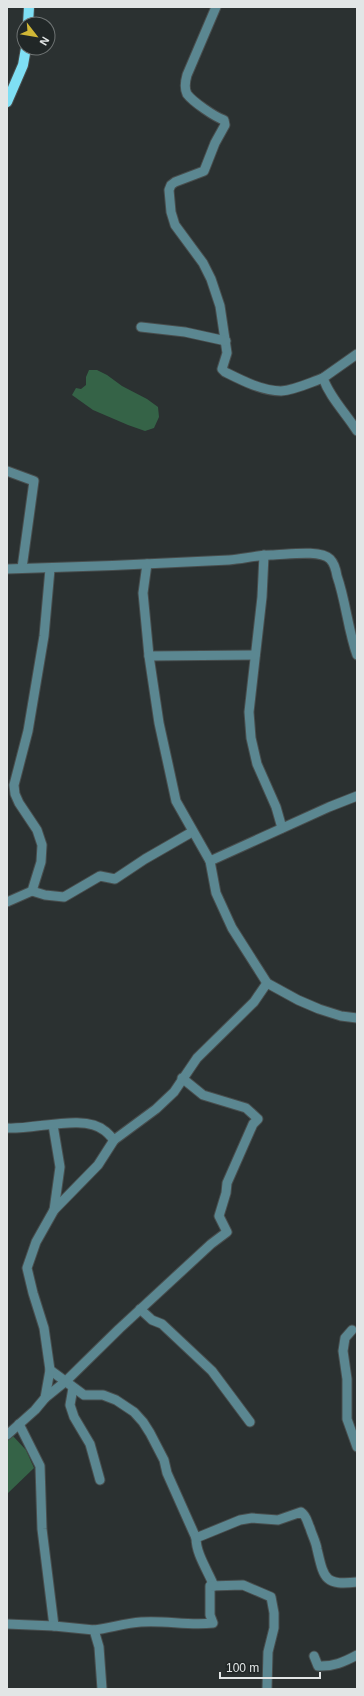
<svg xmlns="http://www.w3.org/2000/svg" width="364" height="1696" viewBox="0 0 364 1696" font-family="Arial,sans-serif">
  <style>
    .green { fill: #356347 }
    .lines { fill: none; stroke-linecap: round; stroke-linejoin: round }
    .minor-casing { stroke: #484e4e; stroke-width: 11 }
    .major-casing { stroke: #484e4e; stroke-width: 12 }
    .minor { stroke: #5b8791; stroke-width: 9 }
    .major { stroke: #7fdff4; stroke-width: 10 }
  </style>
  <rect width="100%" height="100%" fill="#2b3131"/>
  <g class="green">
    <polygon points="89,370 97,370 107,375 122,386 147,399 158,407 159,417 154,428 145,431 128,425 93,410 72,395 76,388 81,389 86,385 86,377"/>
    <polygon points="12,1435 26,1450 34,1468 7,1494 7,1442"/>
  </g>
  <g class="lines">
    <g class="minor-casing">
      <g id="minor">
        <path d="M216,7L187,75C185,82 184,88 187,94C193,102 215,117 224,120L225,125L215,143L204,171L175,182L171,185L169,190L171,212L175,225L203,263L211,279L220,306L227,353L222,369L225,372C241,380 262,391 281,391C295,390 309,383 323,378"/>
        <polyline points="141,327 185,332 226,341"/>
        <path d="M357,354L323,378C330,398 346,413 357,431"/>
        <polyline points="7,471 34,481 22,568"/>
        <polyline points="264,555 262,597 249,712 251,738 257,764 276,807 282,828"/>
        <polyline points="147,564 143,593 149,656 159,723 168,764 176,801 210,861 216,893 232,928 267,983 298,1000 319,1009 341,1016 357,1018"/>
        <path d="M7,569C81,567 155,564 229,560C243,559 257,555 271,555C285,555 320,549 330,559C334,563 336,570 337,576C346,602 348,630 357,655"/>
        <polyline points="149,656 255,655"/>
        <polyline points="210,861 329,807 357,796"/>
        <polyline points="32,891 45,895 64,897 100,876 115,879 145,859 192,832"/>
        <polyline points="7,902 32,891 41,862 42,845 37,830 19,803 15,794 14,785 28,731 44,636 50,569"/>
        <polyline points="53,1125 60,1167 54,1210"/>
        <path d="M7,1128C34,1130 85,1113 105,1131C108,1133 111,1137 114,1140L156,1109L174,1092L197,1058L254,1002L267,983"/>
        <polyline points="140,1309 152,1320 162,1324 212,1371 250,1422"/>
        <polyline points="352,1330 345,1338 343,1351 347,1379 347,1419 357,1447"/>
        <path d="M50,1370L84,1395H103L116,1400L134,1412L143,1422L150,1433L164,1460L167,1473L196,1538C196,1554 208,1571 214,1586"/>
        <polyline points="73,1388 70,1405 74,1417 90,1444 100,1480"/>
        <polyline points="45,1398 66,1381 119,1329 211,1244 227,1232 219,1216 226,1193 227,1183 253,1124 258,1119 246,1108 203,1095 182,1078"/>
        <polyline points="19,1424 40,1466 42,1529 54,1626"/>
        <polyline points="7,1435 35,1410 45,1398 50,1370 44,1328 33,1293 27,1268 36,1242 54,1210 98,1165 114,1140"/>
        <path d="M196,1538L240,1520L252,1518L278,1520L301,1512C307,1516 307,1522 310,1528C312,1535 316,1542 317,1549C324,1578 324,1586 357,1582"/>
        <polyline points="7,1624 54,1626 94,1630 99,1647 102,1689"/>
        <path d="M94,1630C110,1628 125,1623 141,1622C165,1620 189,1626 213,1623L210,1615V1586L243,1585L271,1597L274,1613V1628L268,1652L267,1689"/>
        <path d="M314,1656L318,1666C333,1667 344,1662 357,1655"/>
      </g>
    </g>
    <g class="major-casing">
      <g id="major">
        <polyline points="28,24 29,7"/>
        <polyline points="7,102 23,65 26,48"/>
      </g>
    </g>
    <use href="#minor" class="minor"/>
    <use href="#major" class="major"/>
  </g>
  <rect width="364" height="1696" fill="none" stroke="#e2e6e6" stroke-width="16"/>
  <g transform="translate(36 36) rotate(121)"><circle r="19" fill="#212727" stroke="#6e7373"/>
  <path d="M0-3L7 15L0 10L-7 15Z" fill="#d0b736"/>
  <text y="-6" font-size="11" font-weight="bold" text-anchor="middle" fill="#e2e6e6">N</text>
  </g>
  <path d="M220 1672v6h100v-6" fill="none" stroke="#e2e6e6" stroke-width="2"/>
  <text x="226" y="1672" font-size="12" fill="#e2e6e6" stroke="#212727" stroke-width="3" paint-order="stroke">100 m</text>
</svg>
